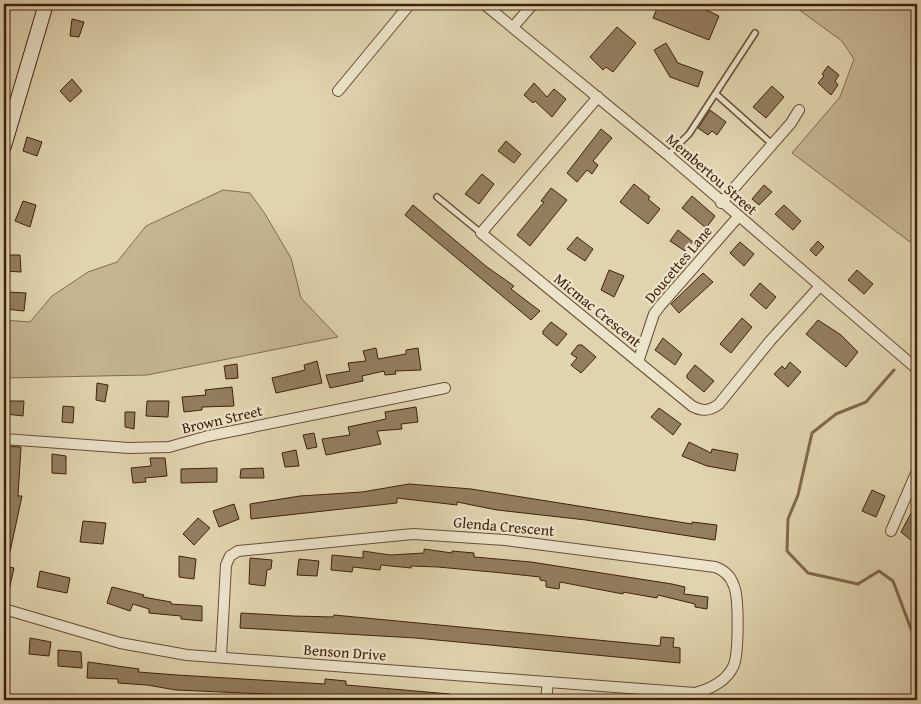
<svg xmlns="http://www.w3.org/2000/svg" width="921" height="704" viewBox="0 0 921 704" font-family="'Gentium Book Plus',serif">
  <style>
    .green { fill: #c5b692; stroke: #826c4f }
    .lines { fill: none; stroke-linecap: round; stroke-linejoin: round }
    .stream { stroke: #7f684c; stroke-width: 3 }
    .building { fill: #937e60; stroke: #3f210c }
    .lane-casing { stroke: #674e34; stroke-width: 8 }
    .street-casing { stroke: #674e34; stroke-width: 12 }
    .secondary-casing { stroke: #3f210c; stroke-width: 16 }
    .lane { stroke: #ebe3ca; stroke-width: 5 }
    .street { stroke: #ebe3ca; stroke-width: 10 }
    .secondary { stroke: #ebe3ca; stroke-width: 14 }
    .labels { text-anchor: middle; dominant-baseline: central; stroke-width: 4.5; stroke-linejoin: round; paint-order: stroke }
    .street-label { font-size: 15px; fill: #3f210c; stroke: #ebe3ca }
  </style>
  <rect width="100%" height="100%" fill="#e0d4ae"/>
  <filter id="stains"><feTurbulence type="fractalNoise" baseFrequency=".004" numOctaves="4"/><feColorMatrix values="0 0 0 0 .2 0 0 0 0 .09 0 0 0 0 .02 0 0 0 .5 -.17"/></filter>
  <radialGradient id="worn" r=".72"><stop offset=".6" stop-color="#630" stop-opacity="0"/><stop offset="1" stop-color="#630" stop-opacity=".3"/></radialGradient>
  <g class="green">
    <polygon points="791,4 917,4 917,231 910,242 792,153 840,97 854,59 842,41"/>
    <polygon points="223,190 250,193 265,214 291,258 301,298 338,337 147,375 4,378 4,320 30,322 52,296 88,272 117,262 146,226"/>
  </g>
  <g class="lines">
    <polyline class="stream" points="894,370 866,402 836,414 812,433 798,495 788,519 787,551 808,573 858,584 879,571 893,581 917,645"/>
  </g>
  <g class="building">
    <polygon points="659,4 694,4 719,16 709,40 653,18"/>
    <polygon points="72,19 84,22 79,37 70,36"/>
    <polygon points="617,27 636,43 613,72 606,67 603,70 590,57"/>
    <polygon points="666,43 678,63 703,72 698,87 670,77 654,50"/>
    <polygon points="828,66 839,75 835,81 838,85 831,95 818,83 824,76 822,74"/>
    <polygon points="72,79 82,91 70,102 60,91"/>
    <polygon points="534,83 547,97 554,89 566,99 552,117 535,101 533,103 524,95"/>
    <polygon points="772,86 784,97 766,118 753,107"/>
    <polygon points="710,110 726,122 717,135 712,131 708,135 698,128"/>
    <polygon points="601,129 612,138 593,161 598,165 592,174 587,170 577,182 567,173"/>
    <polygon points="27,137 42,142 37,156 23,151"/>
    <polygon points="506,141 521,154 514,163 498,151"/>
    <polygon points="482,174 494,184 479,204 465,194"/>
    <polygon points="634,184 650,197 648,199 660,209 648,224 620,202"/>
    <polygon points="764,185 772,192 759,205 752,199"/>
    <polygon points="551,188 567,200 530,246 517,235 544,202 541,201"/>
    <polygon points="692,196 715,216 706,228 682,208"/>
    <polygon points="23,201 36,205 30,227 15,221"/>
    <polygon points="413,205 487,267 514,286 511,289 540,311 531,320 405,215"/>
    <polygon points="784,205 801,221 793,230 775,214"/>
    <polygon points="678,230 693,242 685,251 670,241"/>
    <polygon points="577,237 593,249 585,261 567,249"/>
    <polygon points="818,241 824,247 816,256 810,250"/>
    <polygon points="740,242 754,254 744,266 730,253"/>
    <polygon points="4,255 20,255 21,272 4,271"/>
    <polygon points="609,270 624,276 614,297 601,290"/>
    <polygon points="857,270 873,284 864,294 848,280"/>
    <polygon points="703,273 713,282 679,313 671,304"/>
    <polygon points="760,283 776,297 766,309 750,295"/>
    <polygon points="6,292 26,293 24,311 5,309"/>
    <polygon points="742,318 752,327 731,353 720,344"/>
    <polygon points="818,320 841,335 858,352 846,367 806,334"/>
    <polygon points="551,322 567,334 557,346 543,334 543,331"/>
    <polygon points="663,338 682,354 675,365 655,350"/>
    <polygon points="578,345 582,345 596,357 581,373 571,365 577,358 571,354"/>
    <polygon points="376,348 378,359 406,354 406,350 418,348 421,370 395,371 396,374 385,375 384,371 362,376 363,381 330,388 326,375 350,371 348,363 366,361 363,351"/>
    <polygon points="317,361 322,383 276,393 272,378 305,370 304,365"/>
    <polygon points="790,362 801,372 788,387 774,374 782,366 785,369"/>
    <polygon points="237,364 238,378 226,379 224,366"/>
    <polygon points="695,365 714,381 704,392 687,378 687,375"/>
    <polygon points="97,383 108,385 105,402 96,400"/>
    <polygon points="232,387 234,406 202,407 202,410 184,412 182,397 206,395 205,390"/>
    <polygon points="6,401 24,401 23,416 6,414"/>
    <polygon points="147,401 169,401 168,417 146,416"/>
    <polygon points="63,406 74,407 73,423 62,422"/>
    <polygon points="416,407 418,422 401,424 402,429 377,431 381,444 326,455 322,439 350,435 348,427 386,419 385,412"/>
    <polygon points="659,408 681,424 673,435 651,417"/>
    <polygon points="125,412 135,412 134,429 125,427"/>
    <polygon points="314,433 317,447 307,449 303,435"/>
    <polygon points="689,442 711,453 712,449 738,454 735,471 707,466 682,456"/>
    <polygon points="4,446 21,447 18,496 22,496 8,561 4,561 4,529 7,507 4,507 6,489 4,489"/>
    <polygon points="296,450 299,466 285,467 282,453"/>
    <polygon points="52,454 66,456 66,474 52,473"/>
    <polygon points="150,458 165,458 167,476 145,478 146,482 133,483 131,468 151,466"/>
    <polygon points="217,468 217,482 181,483 181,469"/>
    <polygon points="263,468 264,478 240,478 241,469"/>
    <polygon points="409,484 471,489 692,524 692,522 717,525 715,540 586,520 497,510 457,502 457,505 397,498 397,503 251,519 250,504 300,496 362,492"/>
    <polygon points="872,490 885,496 876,517 862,511"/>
    <polygon points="917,502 917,536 913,542 901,532"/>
    <polygon points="234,504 239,519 219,527 213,511"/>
    <polygon points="198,518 210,528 194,545 183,534"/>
    <polygon points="83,521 106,523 103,544 80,542"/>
    <polygon points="424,549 452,553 452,551 474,553 474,557 531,562 672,584 685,587 684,594 708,597 707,609 695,607 695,604 658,595 657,598 623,592 623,594 560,582 559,589 546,587 546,581 540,580 540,577 503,573 438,567 411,566 411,568 381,565 380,570 353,567 352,572 331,570 332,555 363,558 363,551 390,555 424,553"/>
    <polygon points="179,556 196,559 194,579 179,577"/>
    <polygon points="250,558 272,560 271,569 267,570 265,586 249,584"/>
    <polygon points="299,559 319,561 317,576 297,575"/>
    <polygon points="4,566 14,568 7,599 4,599"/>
    <polygon points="40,571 70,578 67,593 37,587"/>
    <polygon points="112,587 144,595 143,597 171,602 171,604 202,606 202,621 181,619 181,616 149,613 149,609 133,604 130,611 107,603"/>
    <polygon points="241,613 294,616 333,617 334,615 660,646 661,637 674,638 673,647 680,648 680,663 416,638 240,628"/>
    <polygon points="30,638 51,642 49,656 29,654"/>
    <polygon points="58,650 81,652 82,668 58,666"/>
    <polygon points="88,662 139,669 138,672 177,675 325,684 325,679 346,681 346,685 450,694 449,700 289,700 289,695 176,690 147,685 118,683 118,679 87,678"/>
  </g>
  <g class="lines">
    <g class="lane-casing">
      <g id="lane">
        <polyline points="716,94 772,144"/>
        <polyline points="668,155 689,134 755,33"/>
        <polyline points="437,197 481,233"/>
      </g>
    </g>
    <g class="street-casing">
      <g id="street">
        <polyline points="484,4 668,155 917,369"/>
        <polyline points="513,27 533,4"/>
        <polyline points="338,91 410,4"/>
        <path d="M598,97L481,233L692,406C702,412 710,411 719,404L770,341L820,286"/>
        <polyline points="721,203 791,123 799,110"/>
        <polyline points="638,362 654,314 660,306 738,217"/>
        <polyline points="4,439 129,448 169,447 208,436 445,388"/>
        <polyline points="891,531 917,471"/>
        <path d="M4,609L120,643L187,655L695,693C710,689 726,681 733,667C739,656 739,598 734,586C731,577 724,570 715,567L505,540L413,534L238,551L230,556L226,565L221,657"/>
        <polyline points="546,700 548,682"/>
      </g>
    </g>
    <g class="secondary-casing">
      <polyline id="secondary" points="4,146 46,4"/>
    </g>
    <use href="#lane" class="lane"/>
    <use href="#street" class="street"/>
    <use href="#secondary" class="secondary"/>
  </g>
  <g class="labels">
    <g class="street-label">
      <text transform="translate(712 174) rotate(41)">Membertou Street</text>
      <text transform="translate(678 264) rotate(-50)">Doucettes Lane</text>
      <text transform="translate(598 310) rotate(39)">Micmac Crescent</text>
      <text transform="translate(222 419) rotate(-13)">Brown Street</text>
      <text transform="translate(504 526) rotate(5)">Glenda Crescent</text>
      <text transform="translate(345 652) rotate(4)">Benson Drive</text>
    </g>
  </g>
  <rect width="921" height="704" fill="none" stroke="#e0d4ae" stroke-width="20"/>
  <rect x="5" y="5" width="911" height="694" fill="none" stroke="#3f210c" stroke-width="2.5"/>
  <rect x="10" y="10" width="901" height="684" fill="none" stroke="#3f210c"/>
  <rect width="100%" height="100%" filter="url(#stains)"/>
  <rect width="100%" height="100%" fill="url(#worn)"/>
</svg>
